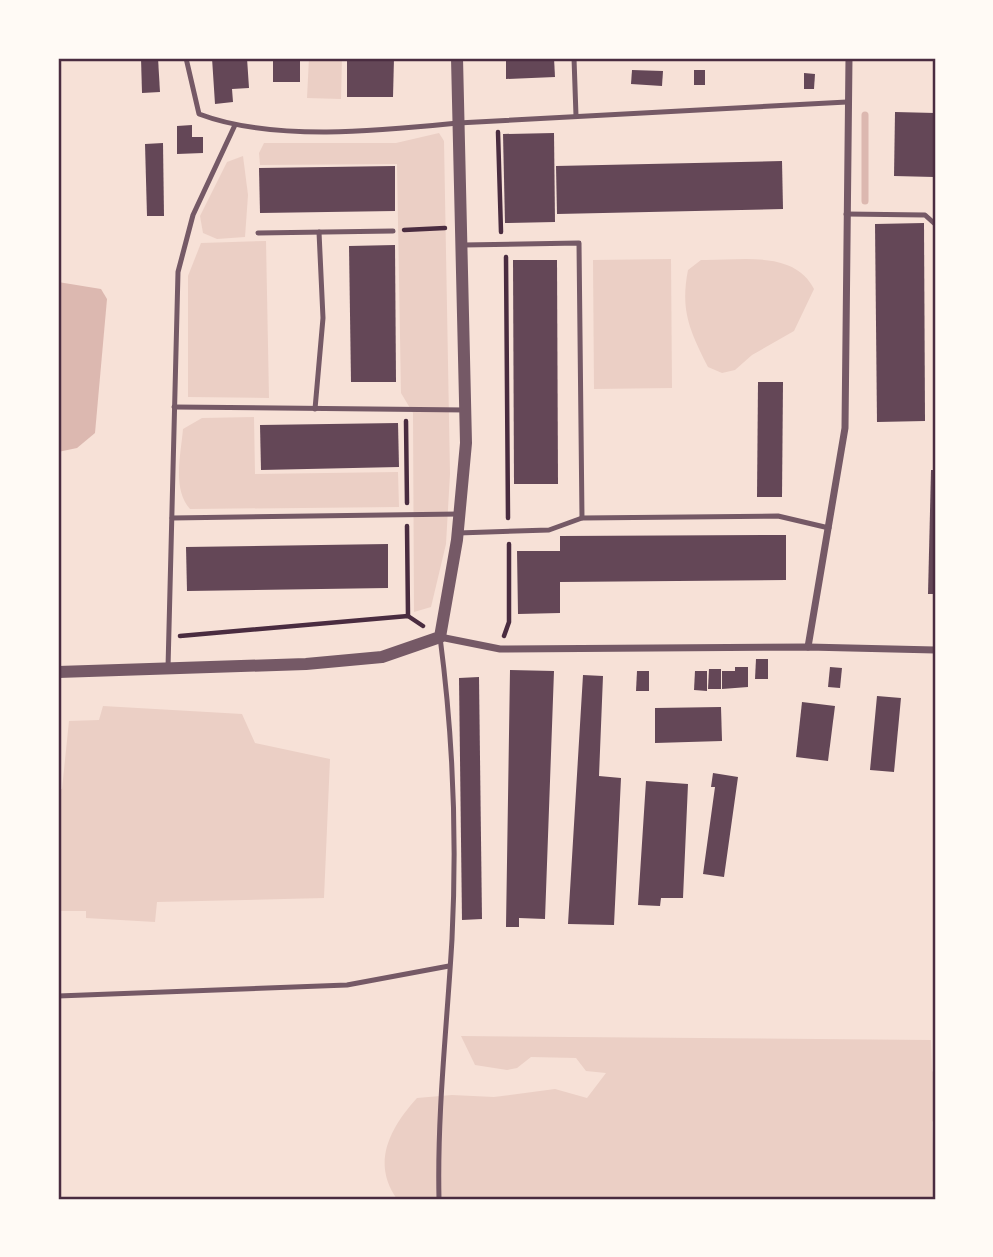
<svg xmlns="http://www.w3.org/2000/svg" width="993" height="1257" viewBox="0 0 993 1257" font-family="'Libre Baskerville',serif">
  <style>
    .green { fill: #ebcfc5 }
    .water { fill: #dcb8b0 }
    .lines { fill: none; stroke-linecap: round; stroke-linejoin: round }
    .stream { stroke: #dcb8b0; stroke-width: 7 }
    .building { fill: #644757 }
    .path { stroke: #4a2c40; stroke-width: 4.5 }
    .service { stroke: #755966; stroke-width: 5 }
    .minor { stroke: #755966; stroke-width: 7 }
    .tertiary { stroke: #755966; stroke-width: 12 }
    .neatline { fill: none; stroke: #4a2c40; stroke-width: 2.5 }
  </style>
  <rect width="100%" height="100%" fill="#f7e1d7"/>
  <g class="green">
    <polygon points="309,58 342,58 341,99 307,98"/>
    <polygon points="439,133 444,141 450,474 446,544 431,607 414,612 413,413 401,393 397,164 260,165 259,153 264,143 396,143"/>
    <polygon points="243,156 248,195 245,237 217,239 203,233 200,216 227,162"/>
    <polygon points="266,241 269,398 188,397 188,276 201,243"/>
    <polygon points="671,259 672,388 594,389 593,260"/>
    <path d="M701,260C739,261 794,249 814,289L794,331L752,355L735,370L722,373L708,367C690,331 680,311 688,270Z"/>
    <path d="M254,417L255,474L398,472L399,507L190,509C172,489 181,454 183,429L202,418Z"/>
    <polygon points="103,706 242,714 255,743 330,759 324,898 157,902 155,922 86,918 86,911 58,911 58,789 62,789 69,721 99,720"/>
    <path d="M461,1036L931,1040L932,1071L935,1074V1118L932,1122L935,1199H397C371,1163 390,1128 417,1098L452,1095L494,1097L555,1089L587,1098L606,1073L586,1071L576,1058L531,1057L517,1068L507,1070L475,1065Z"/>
  </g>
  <polygon class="water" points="58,282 101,289 107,299 95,433 77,448 58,452"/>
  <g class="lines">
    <polyline class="stream" points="865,115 865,201"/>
  </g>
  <g class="building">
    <polygon points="141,58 158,58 160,92 142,93"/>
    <polygon points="212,58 247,58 249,88 232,89 233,102 215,104"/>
    <rect x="273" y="58" width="27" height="24"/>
    <polygon points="347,58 394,58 393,97 347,97"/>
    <polygon points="506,58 554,58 555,77 506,79"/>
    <rect x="895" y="58" width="40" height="3"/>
    <polygon points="632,70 663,71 662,86 631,84"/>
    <rect x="694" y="70" width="11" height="15"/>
    <polygon points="804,73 815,74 814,89 804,89"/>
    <polygon points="895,112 935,113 934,177 894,176"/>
    <polygon points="192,125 192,137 203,137 203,153 177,154 177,126"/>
    <polygon points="554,133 555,222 505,223 503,134"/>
    <polygon points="163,143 164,216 147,216 145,144"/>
    <polygon points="782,161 783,209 557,214 556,166"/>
    <polygon points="395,166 395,211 260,213 259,168"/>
    <polygon points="924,223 925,421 877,422 875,224"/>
    <polygon points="395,245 396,382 351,382 349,246"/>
    <polygon points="513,260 557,260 558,484 514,484"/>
    <polygon points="758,382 783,382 782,497 757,497"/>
    <polygon points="398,423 399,467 261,470 260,425"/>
    <polygon points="931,470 935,470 935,594 928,594"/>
    <polygon points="786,535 786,580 560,582 560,613 518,614 517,551 560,551 560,536"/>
    <polygon points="388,544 388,588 187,591 186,547"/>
    <polygon points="756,659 768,659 768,679 755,679"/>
    <polygon points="735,667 748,667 748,687 722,689 722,671 735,671"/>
    <polygon points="830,667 842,668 840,688 828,687"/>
    <polygon points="709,669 721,669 721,689 708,689"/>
    <polygon points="510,670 554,671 545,919 519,918 519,927 506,927"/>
    <polygon points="637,671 649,671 649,691 636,691"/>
    <polygon points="695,671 707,671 707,691 694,690"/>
    <polygon points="583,675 603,676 599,776 621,778 614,925 568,924"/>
    <polygon points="479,677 482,919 462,920 459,678"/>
    <polygon points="877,696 901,698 894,772 870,770"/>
    <polygon points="802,702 835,706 828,761 796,757"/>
    <polygon points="721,707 722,741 655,743 655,708"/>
    <polygon points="713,773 738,777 724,877 703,874 715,787 711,787"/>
    <polygon points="646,781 688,784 683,898 661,898 660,906 638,905"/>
  </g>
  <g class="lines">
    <g class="path">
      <polyline points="498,132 501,232"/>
      <polyline points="404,230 445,228"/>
      <polyline points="506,257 508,518"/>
      <polyline points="406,421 407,503"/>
      <polyline points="407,526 408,616"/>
      <polyline points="180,636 408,616 423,626"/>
      <polyline points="504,636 509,622 509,544"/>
    </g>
    <g class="service">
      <path d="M186,58L199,114C273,142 380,131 458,123L847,102"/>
      <polyline points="574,58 576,116"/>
      <polyline points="846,214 925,215 935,224"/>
      <polyline points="258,233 393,231"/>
      <polyline points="463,245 579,243 582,518"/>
      <polyline points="174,407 466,410"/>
      <polyline points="315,409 323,318 319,232"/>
      <polyline points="172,518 459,514"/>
      <polyline points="458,533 549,530 582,518 778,516 829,528"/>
      <polyline points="168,668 178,272 193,215 235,125"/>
      <polyline points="58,996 347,985 449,966"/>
      <path d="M439,1199C437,1112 447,1026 452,939C457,839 453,736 440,637"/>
    </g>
    <g class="minor">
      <polyline points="440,637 500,649 808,647 935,650"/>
      <polyline points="808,647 845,428 849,58"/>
    </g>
    <polyline class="tertiary" points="58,672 306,664 382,657 440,637 457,540 466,443 457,58"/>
  </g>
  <rect width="993" height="1257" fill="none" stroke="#fffaf5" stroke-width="119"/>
  <rect x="60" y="60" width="874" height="1138" class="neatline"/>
</svg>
